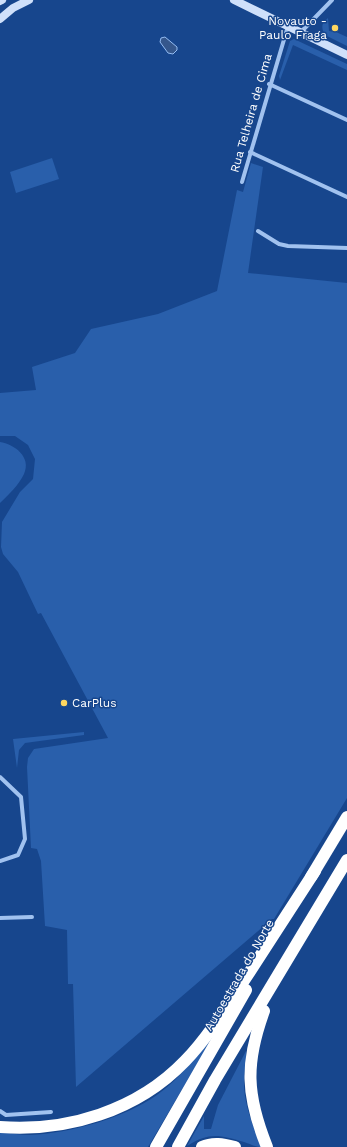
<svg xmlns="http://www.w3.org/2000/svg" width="347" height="1147" viewBox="0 0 347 1147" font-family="'Work Sans',sans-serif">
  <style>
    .green { fill: #295fab }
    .water { fill: #35578c; stroke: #94bcf2 }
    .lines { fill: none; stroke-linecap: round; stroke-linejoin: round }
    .minor { stroke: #a1c2ef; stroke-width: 4 }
    .secondary { stroke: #cfe0fa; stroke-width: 8 }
    .motorway { stroke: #fff; stroke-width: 12 }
    .poi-dot { fill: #ffd760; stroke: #17468d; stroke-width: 1.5 }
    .labels { text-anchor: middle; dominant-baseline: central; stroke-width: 3; stroke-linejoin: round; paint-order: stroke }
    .poi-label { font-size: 12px; fill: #fff; stroke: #17468d; text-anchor: end }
    .street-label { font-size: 12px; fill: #fff; stroke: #17468d }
  </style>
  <rect width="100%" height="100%" fill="#17468d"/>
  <g class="green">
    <path d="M328,18L329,31L336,32L347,37V46L325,35C321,28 321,23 328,18Z"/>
    <polygon points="294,39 347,64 347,70 293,45 280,80 279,76 290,41"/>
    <polygon points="52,158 59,179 16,193 10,172"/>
    <polygon points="251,163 263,167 248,273 347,283 347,798 274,919 272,919 76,1087 73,984 68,984 67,930 45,926 41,861 37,849 31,848 27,767 28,758 34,749 108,738 41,613 38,614 18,572 3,554 1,547 2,522 20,492 33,479 35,459 28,445 15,436 0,436 0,393 36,390 32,367 75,353 91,329 158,314 217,291 237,190 243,192"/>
    <path d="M0,442C14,444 32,457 24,474C19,485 8,495 0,503Z"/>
    <polygon points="84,732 84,735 25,743 19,750 17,768 13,739"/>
    <path d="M217,1030L148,1147H0V1133C10,1133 20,1135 30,1135C71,1133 124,1118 157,1095C181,1078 199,1053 217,1030Z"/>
    <path d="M246,1051C247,1061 244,1070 244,1080C243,1102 253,1127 262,1147C254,1147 251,1144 244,1142C219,1135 210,1132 187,1146L204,1116V1129H211L218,1105Z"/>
  </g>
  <polygon class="water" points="165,37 177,47 177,50 173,54 168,53 160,42 161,38"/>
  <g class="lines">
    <g class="minor">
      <polyline points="301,32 332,0"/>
      <polyline points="269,84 347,120"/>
      <polyline points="250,152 347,197"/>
      <polyline points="242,182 288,26"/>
      <polyline points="258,231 279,244 288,246 347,248"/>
      <polyline points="0,777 21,797 25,839 18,855 0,861"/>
      <polyline points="0,918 32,917"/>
      <polyline points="0,1111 6,1115 51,1112"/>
    </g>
    <g class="secondary">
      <polyline points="234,0 347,55"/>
      <polyline points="0,1 2,0"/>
      <polyline points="0,19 13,8 29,0"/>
    </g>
    <g class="motorway">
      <polyline points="311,877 347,817"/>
      <path d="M264,1011C245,1063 246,1095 267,1147"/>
      <path d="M0,1127C67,1132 137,1111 185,1061C210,1035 229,1003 249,973C271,939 293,905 315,871"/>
      <polyline points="156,1147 246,990"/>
      <polyline points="178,1147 215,1080 347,860"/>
      <path d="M202,1147C213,1142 223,1144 235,1147"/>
    </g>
  </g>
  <g class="poi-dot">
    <circle cx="335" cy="28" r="4"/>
    <circle cx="64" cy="703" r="4"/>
  </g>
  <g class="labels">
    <g class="poi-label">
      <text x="327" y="21">Novauto -<tspan x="327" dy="14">Paulo Fraga</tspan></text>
      <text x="72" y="703" text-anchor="start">CarPlus</text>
    </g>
    <g class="street-label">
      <text transform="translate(251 113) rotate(-74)">Rua Telheira de Cima</text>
      <text transform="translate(239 975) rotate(-60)">Autoestrada do Norte</text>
    </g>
  </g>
</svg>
